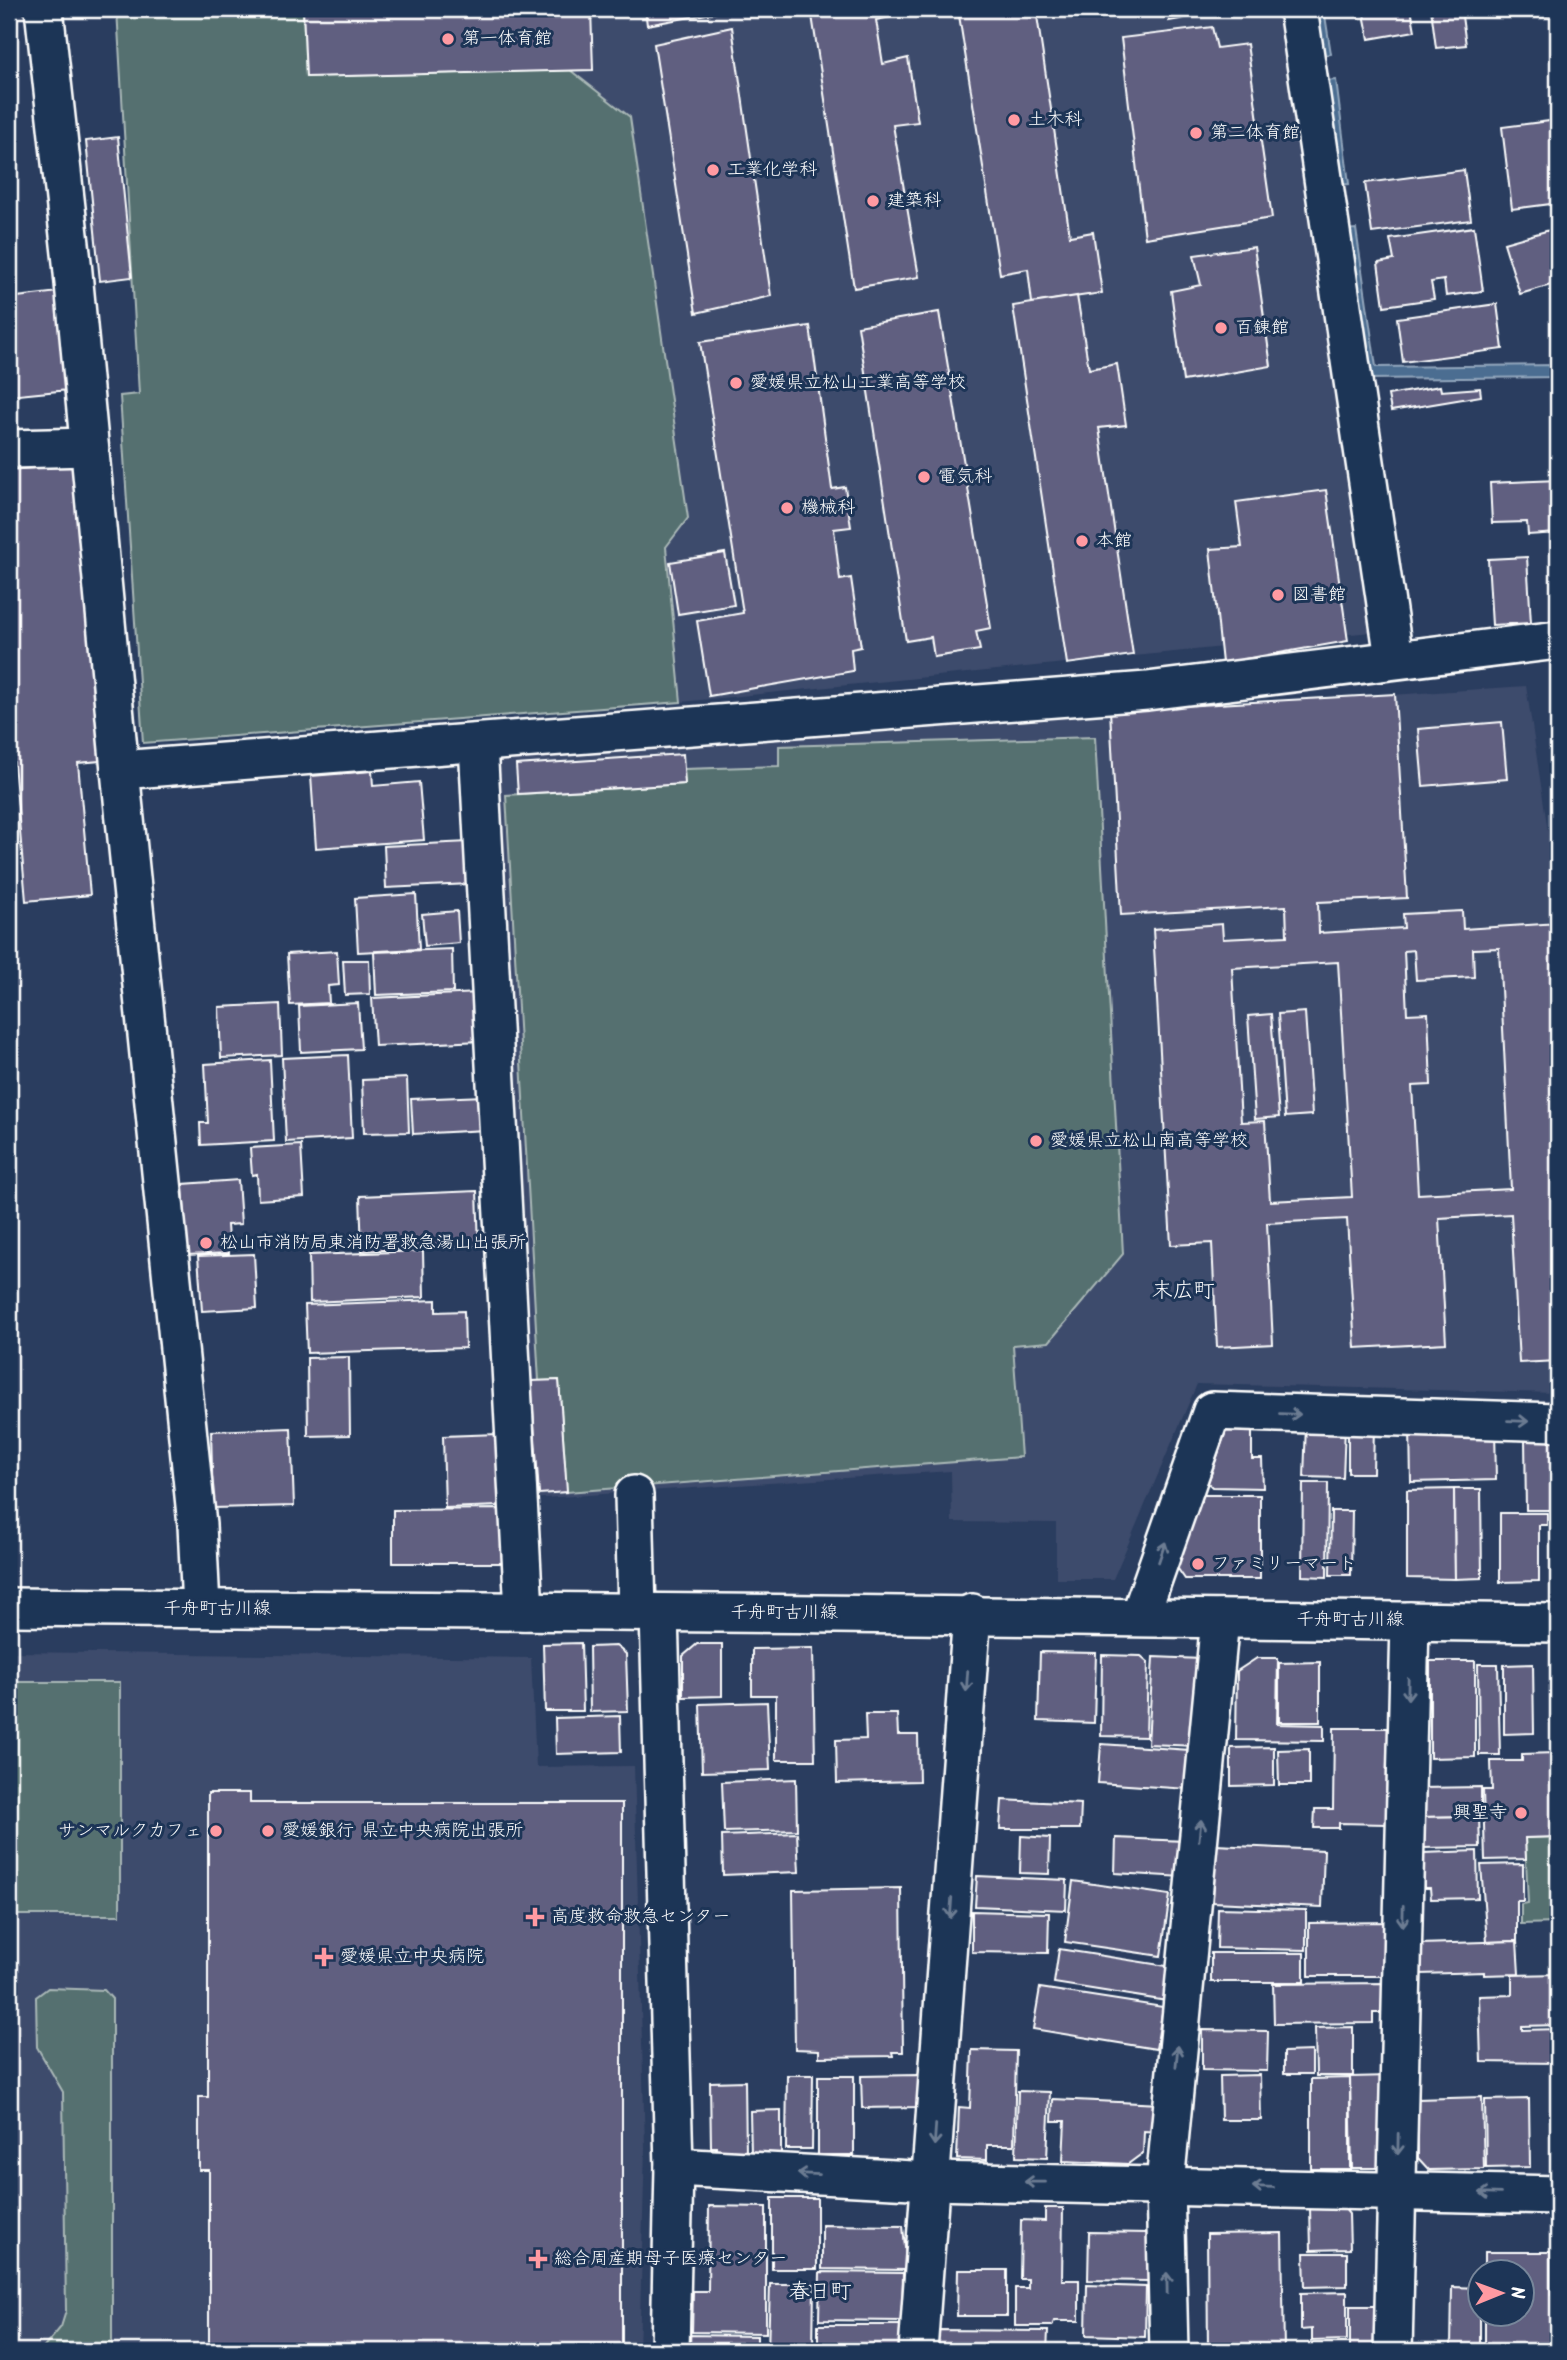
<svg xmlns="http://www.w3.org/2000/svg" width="1567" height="2360" viewBox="0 0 1567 2360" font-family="Kalam,'Klee One',sans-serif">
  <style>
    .built { fill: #3e4b6c }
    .green { fill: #54706f; stroke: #aab8b7; stroke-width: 2 }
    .water { fill: #4b6d91; stroke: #93a7bd; stroke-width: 2 }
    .building { fill: #605f80; stroke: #fff; stroke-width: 2; fill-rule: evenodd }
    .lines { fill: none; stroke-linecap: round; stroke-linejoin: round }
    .minor-casing { stroke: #fff; stroke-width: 42 }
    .minor { stroke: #1d3557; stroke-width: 37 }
    .oneway { stroke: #6c7c92 }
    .poi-dot { fill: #ff9aa2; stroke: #1d3557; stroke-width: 2.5 }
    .labels { text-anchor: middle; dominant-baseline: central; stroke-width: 6; stroke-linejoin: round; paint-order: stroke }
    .poi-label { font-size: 18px; fill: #fff; stroke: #1d3557; text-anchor: start }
    .street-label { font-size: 18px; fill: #fff; stroke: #1d3557 }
    .quarter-label { font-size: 21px; fill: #fff; stroke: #1d3557 }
  </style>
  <rect width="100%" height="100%" fill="#2a3d5f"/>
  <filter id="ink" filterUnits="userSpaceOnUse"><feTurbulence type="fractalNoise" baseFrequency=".0143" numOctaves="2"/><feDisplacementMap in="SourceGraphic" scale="14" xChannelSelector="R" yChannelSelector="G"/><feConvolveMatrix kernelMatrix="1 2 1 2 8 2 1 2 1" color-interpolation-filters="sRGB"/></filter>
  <g filter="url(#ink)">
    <g class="built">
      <polygon points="117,9 1284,9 1371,632 681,702 143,743 120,396 139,394"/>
      <polygon points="1526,686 1558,898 1558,1393 1197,1384 1113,1579 1056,1579 1056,1523 952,1522 951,1471 528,1499 497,755"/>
      <polygon points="9,1652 531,1658 536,1767 634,1766 645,2147 639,2351 9,2351"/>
    </g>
    <g class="green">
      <polygon points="117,9 303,9 306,77 570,70 630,117 688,518 666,547 681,702 143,743 120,396 139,394"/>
      <polygon points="1095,737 1123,1254 1049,1342 1013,1345 1021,1457 567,1492 559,1380 539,1381 506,795 684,784 684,769 779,766 779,746"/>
      <rect x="9" y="1682" width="111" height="233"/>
      <polygon points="1558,1837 1558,1923 1521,1924 1521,1904 1528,1903 1525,1838"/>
      <polygon points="48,1988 104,1990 112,1999 112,2351 41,2351 61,2327 66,2311 63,2092 37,2047 36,1997"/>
    </g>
    <g class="water">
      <polygon points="1312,9 1324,9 1331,54 1319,56"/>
      <polygon points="1336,80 1349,184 1338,185 1324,81"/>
      <polygon points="1356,229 1376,367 1558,365 1558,377 1367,379 1345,230"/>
    </g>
    <g class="building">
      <polygon points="303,9 591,9 593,70 306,77"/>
      <polygon points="645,9 734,9 647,25"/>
      <polygon points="811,9 900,9 901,15 876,20 883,64 908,58 918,122 893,125 919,277 854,288"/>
      <polygon points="958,9 1036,9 1070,236 1093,232 1102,293 1032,303 1028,269 1000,274"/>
      <polygon points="1167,9 1233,9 1169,21"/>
      <polygon points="1363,9 1411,9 1415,31 1369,39"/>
      <polygon points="1431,9 1461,9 1466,45 1436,48"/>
      <polygon points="1534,9 1558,9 1558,15 1535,17"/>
      <polygon points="732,27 771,296 696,313 654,44"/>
      <polygon points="1212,27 1217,48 1247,44 1272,218 1145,238 1121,38"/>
      <polygon points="1558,120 1558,203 1512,209 1502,127"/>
      <polygon points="118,137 132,277 100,281 86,141"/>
      <polygon points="1464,170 1471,220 1372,233 1365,183"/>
      <polygon points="1474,227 1483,291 1446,296 1444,280 1431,282 1434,299 1384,306 1378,263 1394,260 1390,239"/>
      <polygon points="1553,229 1558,246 1558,283 1520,294 1504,243"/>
      <polygon points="1254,247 1271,366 1183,381 1171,291 1201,285 1194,255"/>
      <polygon points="58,292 68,390 9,396 9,298"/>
      <polygon points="1077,296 1089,369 1117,364 1126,425 1099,428 1133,655 1067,664 1013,306"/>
      <polygon points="1497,304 1503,349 1403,362 1397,318"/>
      <polygon points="939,312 991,628 976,631 980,650 934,657 931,637 906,641 858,326"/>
      <polygon points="810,326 832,489 845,487 851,527 834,529 840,580 851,578 861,647 851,649 853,671 709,696 697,621 743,613 700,342"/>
      <polygon points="1440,386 1441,391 1480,388 1481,396 1391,411 1388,395"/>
      <polygon points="73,465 100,761 78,763 90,895 26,901 9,705 9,470"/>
      <polygon points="1558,480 1558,533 1528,535 1527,522 1492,523 1490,483"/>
      <polygon points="1326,490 1348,641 1222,663 1210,549 1242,547 1236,502"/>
      <polygon points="725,553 734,605 678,614 670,562"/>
      <polygon points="1527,557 1531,623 1492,625 1488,559"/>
      <path d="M1395,694L1407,898L1318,902L1319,933L1404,928L1403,914L1462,911L1463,929L1558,923V1361L1519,1363L1511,1214L1439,1218L1446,1343L1355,1348L1347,1219L1267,1223L1273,1344L1217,1347L1212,1243L1171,1245L1153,929L1222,924L1223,939L1287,936L1286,906L1121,915L1110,710ZM1499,948L1511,1189L1418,1194L1412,1086L1431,1085L1428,1013L1407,1014L1404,951L1414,950L1416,980L1474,977L1473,949ZM1338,962L1352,1197L1270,1201L1265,1121L1241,1122L1232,968Z"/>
      <polygon points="1502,722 1507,779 1423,786 1418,729"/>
      <polygon points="683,754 685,784 518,794 516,765"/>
      <polygon points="372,771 373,786 419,782 424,840 316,848 311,776"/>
      <polygon points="469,842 470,884 386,888 384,846"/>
      <polygon points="416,894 419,949 358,952 355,898"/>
      <polygon points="457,911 459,943 425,946 422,914"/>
      <polygon points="452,949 453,992 376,995 374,952"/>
      <polygon points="337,951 339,985 328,986 329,1003 290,1005 287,954"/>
      <polygon points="343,960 369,960 370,994 345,995"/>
      <polygon points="479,993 481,1041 375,1046 372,998"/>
      <polygon points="358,1003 361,1049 301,1052 299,1006"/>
      <polygon points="280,1004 282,1055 221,1058 219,1007"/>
      <polygon points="1305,1012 1312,1115 1285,1117 1278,1014"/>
      <polygon points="1271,1014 1279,1117 1255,1119 1248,1016"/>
      <polygon points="348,1055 352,1138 286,1142 282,1058"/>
      <polygon points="270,1060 274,1141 201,1145 200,1123 208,1123 205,1064"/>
      <polygon points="407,1078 409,1132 364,1133 362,1080"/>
      <polygon points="484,1096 486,1130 413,1134 411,1099"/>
      <polygon points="301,1145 304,1197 258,1200 257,1174 252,1175 250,1148"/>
      <polygon points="238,1180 241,1224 227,1225 229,1253 187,1255 183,1184"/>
      <polygon points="477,1191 479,1246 362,1251 360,1196"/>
      <polygon points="423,1251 424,1297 310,1302 309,1255"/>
      <polygon points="254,1254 257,1308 202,1311 198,1256"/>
      <polygon points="436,1300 436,1312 464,1311 465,1348 307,1353 305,1305"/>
      <polygon points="349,1357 350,1435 308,1436 307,1358"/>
      <polygon points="559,1380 567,1492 539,1494 531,1381"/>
      <polygon points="1229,1422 1252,1422 1252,1459 1262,1459 1263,1488 1212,1487 1208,1483"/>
      <polygon points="1306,1425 1345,1426 1343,1478 1304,1477"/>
      <polygon points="1348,1425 1374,1425 1373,1473 1348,1473"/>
      <polygon points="1495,1427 1496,1480 1411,1482 1410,1428"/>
      <polygon points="291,1428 294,1506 213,1508 211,1431"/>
      <polygon points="498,1434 500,1506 445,1508 443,1436"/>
      <polygon points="1525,1438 1558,1438 1558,1510 1526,1510"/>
      <polygon points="1303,1483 1328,1483 1327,1577 1302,1576"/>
      <polygon points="1454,1489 1455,1579 1407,1578 1407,1490"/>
      <polygon points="1454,1489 1481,1489 1482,1578 1455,1579"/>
      <polygon points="1200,1495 1260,1495 1260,1579 1185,1579 1176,1566"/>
      <polygon points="506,1509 507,1563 393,1563 393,1510"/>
      <polygon points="1331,1511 1352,1511 1351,1575 1330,1575"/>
      <polygon points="1500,1513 1547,1513 1547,1525 1539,1525 1539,1581 1500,1582"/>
      <polygon points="581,1643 583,1711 545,1711 543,1644"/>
      <polygon points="697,1644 722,1644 722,1696 683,1697 683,1656"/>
      <polygon points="616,1646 626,1654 628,1711 590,1712 589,1647"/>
      <polygon points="813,1648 815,1760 776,1760 776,1695 752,1695 752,1649"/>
      <polygon points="1040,1652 1096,1653 1094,1723 1038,1721"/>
      <polygon points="1102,1655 1141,1656 1148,1662 1146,1737 1101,1736"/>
      <polygon points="1153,1657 1202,1659 1197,1746 1148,1744"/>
      <polygon points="1257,1658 1278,1658 1277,1724 1324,1725 1324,1741 1236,1740 1237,1671"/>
      <polygon points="1430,1661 1475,1661 1475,1757 1430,1758"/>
      <polygon points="1320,1662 1320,1722 1279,1722 1279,1663"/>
      <polygon points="1478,1664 1498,1664 1500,1755 1479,1755"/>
      <polygon points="1533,1664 1534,1733 1504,1734 1504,1665"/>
      <polygon points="767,1702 770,1770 702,1772 700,1704"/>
      <polygon points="865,1714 897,1714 898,1735 918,1735 919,1781 837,1783 836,1740 866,1739"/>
      <polygon points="620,1716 621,1752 556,1754 555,1718"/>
      <polygon points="1334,1728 1395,1728 1395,1763 1387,1763 1386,1824 1339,1823 1339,1828 1314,1828 1315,1809 1333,1809"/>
      <polygon points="1101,1744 1190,1750 1188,1789 1098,1783"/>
      <polygon points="1274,1747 1274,1785 1231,1786 1231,1748"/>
      <polygon points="1309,1749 1309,1785 1279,1785 1278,1750"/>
      <polygon points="1555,1753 1555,1762 1558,1762 1558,1837 1525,1838 1526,1859 1485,1860 1483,1790 1492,1790 1491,1761 1522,1761 1522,1754"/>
      <polygon points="796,1779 797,1830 724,1832 722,1782"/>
      <polygon points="1481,1787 1481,1816 1421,1817 1420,1788"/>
      <polygon points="208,1793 250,1793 250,1803 622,1803 622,2351 209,2351 209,2170 199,2170 199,2097 208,2097"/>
      <polygon points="1002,1800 1081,1804 1080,1829 1000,1829"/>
      <polygon points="1479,1816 1480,1847 1422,1848 1421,1817"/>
      <polygon points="797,1833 799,1872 723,1875 722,1836"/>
      <polygon points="1021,1836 1050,1838 1049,1874 1020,1873"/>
      <polygon points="1116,1838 1185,1841 1183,1877 1115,1873"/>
      <polygon points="1215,1845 1324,1850 1322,1907 1213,1902"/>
      <polygon points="1477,1851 1478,1898 1431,1899 1430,1888 1424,1888 1423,1853"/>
      <polygon points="1523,1864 1523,1901 1517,1901 1517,1941 1487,1942 1481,1865"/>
      <polygon points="977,1876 1067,1880 1066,1910 975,1906"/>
      <polygon points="1073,1881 1170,1895 1161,1956 1065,1942"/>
      <polygon points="901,1888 903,2052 892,2052 893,2056 819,2057 819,2050 795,2049 793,1890"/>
      <polygon points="1218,1908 1306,1910 1306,1950 1217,1948"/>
      <polygon points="972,1911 1049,1913 1048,1953 972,1952"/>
      <polygon points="1394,1922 1394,1948 1384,1948 1384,1976 1309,1976 1309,1923"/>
      <polygon points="1517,1941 1519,1974 1484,1975 1484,1972 1421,1974 1420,1944"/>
      <polygon points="1059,1949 1173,1967 1167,2001 1054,1983"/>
      <rect x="1211" y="1953" width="93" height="29"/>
      <polygon points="1558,1974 1558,2025 1522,2026 1522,2030 1558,2029 1558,2063 1481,2062 1479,1996 1512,1995 1512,1975"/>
      <polygon points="1388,1983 1388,2013 1373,2013 1373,2023 1274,2024 1273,1984"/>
      <polygon points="1040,1988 1163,2007 1156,2049 1033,2029"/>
      <polygon points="1353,2027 1353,2076 1316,2076 1315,2028"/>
      <polygon points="1202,2030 1268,2031 1267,2071 1202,2070"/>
      <polygon points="972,2050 1016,2051 1014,2145 987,2145 987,2160 957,2159 959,2107 970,2108"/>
      <polygon points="1312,2051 1312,2074 1284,2074 1284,2052"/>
      <polygon points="787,2075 813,2075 812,2149 786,2149"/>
      <polygon points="918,2075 918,2107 862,2108 861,2076"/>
      <polygon points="1260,2075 1261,2120 1221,2120 1220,2076"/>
      <rect x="818" y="2076" width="36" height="79"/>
      <polygon points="1390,2076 1379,2168 1352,2168 1350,2077"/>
      <polygon points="1350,2078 1350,2169 1311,2169 1311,2079"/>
      <polygon points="745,2081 746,2153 716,2154 716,2147 711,2147 710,2082"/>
      <polygon points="1018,2091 1050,2092 1047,2158 1016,2157"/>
      <polygon points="1482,2097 1484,2169 1429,2170 1418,2158 1417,2099"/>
      <polygon points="1053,2099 1161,2104 1159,2132 1144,2131 1143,2153 1128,2164 1063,2161 1065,2121 1052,2121"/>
      <polygon points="1529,2099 1530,2167 1486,2168 1485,2100"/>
      <polygon points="781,2110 781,2154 751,2154 750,2111"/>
      <rect x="772" y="2198" width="45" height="71"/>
      <polygon points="709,2206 766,2207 766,2333 692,2332 693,2291 708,2291"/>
      <polygon points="1045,2208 1063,2208 1062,2280 1079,2280 1079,2321 1054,2321 1052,2326 1015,2326 1015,2288 1028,2288 1028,2279 1020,2279 1021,2220 1045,2221"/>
      <polygon points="1310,2208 1344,2208 1349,2214 1350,2249 1311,2250"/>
      <polygon points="822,2225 903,2226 907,2270 822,2269"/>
      <polygon points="1089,2232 1149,2233 1148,2281 1088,2280"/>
      <polygon points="1282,2233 1284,2351 1208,2351 1207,2234"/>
      <polygon points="1485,2252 1551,2252 1551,2295 1558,2295 1558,2351 1485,2351 1485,2314 1522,2314 1522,2272 1485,2272"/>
      <polygon points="1304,2253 1347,2253 1347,2286 1305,2287"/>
      <polygon points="958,2270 1007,2270 1007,2316 957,2316"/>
      <polygon points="820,2272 903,2273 902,2321 819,2320"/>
      <polygon points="770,2284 814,2284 813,2351 768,2351"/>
      <polygon points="1087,2285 1146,2287 1145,2337 1086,2335"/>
      <polygon points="1452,2287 1480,2288 1480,2351 1406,2351 1406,2347 1451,2348"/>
      <polygon points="1347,2292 1347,2340 1312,2341 1312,2329 1301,2330 1301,2293"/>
      <rect x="1350" y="2306" width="36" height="45"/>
      <rect x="818" y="2325" width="86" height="26"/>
      <polygon points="934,2330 1048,2331 1047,2351 934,2351"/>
      <polygon points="687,2335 757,2336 757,2351 687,2351"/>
      <rect x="1057" y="2345" width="88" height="6"/>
    </g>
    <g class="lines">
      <g class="minor-casing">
        <g id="minor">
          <polyline points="44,9 72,262 120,770 197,1525 201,1608"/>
          <polyline points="1298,9 1394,658"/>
          <polyline points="9,449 89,447"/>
          <polyline points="478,744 524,1611"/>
          <polyline points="120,770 1147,691 1558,640"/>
          <polyline points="634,1495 637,1612"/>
          <path d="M9,1607C525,1612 1042,1614 1558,1623"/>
          <polyline points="659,1613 674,2167 670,2351"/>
          <polyline points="1140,1616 1212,1411 1558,1422"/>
          <polyline points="674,2167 931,2181 1558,2195"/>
          <polyline points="918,2351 972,1613"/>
          <polyline points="1169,2351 1165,2184 1220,1619"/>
          <polyline points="1393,2351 1410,1621"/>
        </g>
      </g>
      <use href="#minor" class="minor"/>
    </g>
    <defs><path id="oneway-shaft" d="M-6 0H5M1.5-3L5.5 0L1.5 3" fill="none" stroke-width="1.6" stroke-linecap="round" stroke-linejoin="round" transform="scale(1.75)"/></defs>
    <g class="oneway">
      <use href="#oneway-shaft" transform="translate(1290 1414) rotate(2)"/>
      <use href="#oneway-shaft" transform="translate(1518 1421) rotate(2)"/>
      <use href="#oneway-shaft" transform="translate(1162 1552) rotate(-71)"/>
      <use href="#oneway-shaft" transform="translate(967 1681) rotate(94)"/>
      <use href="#oneway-shaft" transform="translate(1408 1689) rotate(91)"/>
      <use href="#oneway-shaft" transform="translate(1200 1830) rotate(-84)"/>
      <use href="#oneway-shaft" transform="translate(951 1908) rotate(94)"/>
      <use href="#oneway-shaft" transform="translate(1403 1916) rotate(91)"/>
      <use href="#oneway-shaft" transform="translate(1177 2056) rotate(-84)"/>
      <use href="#oneway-shaft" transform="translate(935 2135) rotate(94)"/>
      <use href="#oneway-shaft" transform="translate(1398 2144) rotate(91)"/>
      <use href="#oneway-shaft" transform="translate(808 2174) rotate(-177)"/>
      <use href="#oneway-shaft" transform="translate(1035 2182) rotate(-179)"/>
      <use href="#oneway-shaft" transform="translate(1263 2187) rotate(-178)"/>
      <use href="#oneway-shaft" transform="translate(1490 2193) rotate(-178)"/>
      <use href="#oneway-shaft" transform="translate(1167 2283) rotate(-91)"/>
    </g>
  </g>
  <g class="poi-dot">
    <circle cx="448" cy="39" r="7"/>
    <circle cx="1014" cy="120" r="7"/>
    <circle cx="1196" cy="133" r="7"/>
    <circle cx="713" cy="170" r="7"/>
    <circle cx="873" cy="201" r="7"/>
    <circle cx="1221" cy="328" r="7"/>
    <circle cx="736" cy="383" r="7"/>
    <circle cx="924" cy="477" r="7"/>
    <circle cx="787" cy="508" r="7"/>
    <circle cx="1082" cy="541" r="7"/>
    <circle cx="1278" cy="595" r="7"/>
    <circle cx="1036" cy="1141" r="7"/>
    <circle cx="206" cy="1243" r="7"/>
    <circle cx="1198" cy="1564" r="7"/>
    <circle cx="1521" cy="1813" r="7"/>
    <circle cx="216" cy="1831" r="7"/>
    <circle cx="268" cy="1831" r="7"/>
    <path d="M531.5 1906.5h7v7h7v7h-7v7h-7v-7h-7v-7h7z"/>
    <path d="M320.5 1946.5h7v7h7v7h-7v7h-7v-7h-7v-7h7z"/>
    <path d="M534.5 2248.5h7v7h7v7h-7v7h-7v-7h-7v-7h7z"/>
  </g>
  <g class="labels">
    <g class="poi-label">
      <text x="462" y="39">第一体育館</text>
      <text x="1028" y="120">土木科</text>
      <text x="1210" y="133">第二体育館</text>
      <text x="727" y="170">工業化学科</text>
      <text x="887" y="201">建築科</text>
      <text x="1235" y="328">百錬館</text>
      <text x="750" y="383">愛媛県立松山工業高等学校</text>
      <text x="938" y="477">電気科</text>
      <text x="801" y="508">機械科</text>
      <text x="1096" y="541">本館</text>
      <text x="1292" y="595">図書館</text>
      <text x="1050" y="1141">愛媛県立松山南高等学校</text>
      <text x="220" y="1243">松山市消防局東消防署救急湯山出張所</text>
      <text x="1212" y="1564">ファミリーマート</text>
      <text x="1507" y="1813" text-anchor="end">興聖寺</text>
      <text x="202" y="1831" text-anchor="end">サンマルクカフェ</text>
      <text x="282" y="1831">愛媛銀行 県立中央病院出張所</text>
      <text x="551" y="1917">高度救命救急センター</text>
      <text x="340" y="1957">愛媛県立中央病院</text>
      <text x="554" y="2259">総合周産期母子医療センター</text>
    </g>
    <g class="street-label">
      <text x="217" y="1609">千舟町古川線</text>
      <text x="784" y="1613">千舟町古川線</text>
      <text x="1350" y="1620">千舟町古川線</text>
    </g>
    <g class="quarter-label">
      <text x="1183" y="1291">末広町</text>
      <text x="820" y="2292">春日町</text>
    </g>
  </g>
  <rect width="1567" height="2360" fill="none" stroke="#1d3557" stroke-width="35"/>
  <rect x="18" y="18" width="1532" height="2325" fill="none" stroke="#fff" stroke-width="2.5" filter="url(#ink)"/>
  <g transform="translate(1501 2293) rotate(89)"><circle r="33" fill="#1d3557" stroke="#77869a" stroke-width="2"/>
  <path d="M0-5L12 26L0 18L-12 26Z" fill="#ff9aa2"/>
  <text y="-10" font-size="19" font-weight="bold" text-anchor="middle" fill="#ffffff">N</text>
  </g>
</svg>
